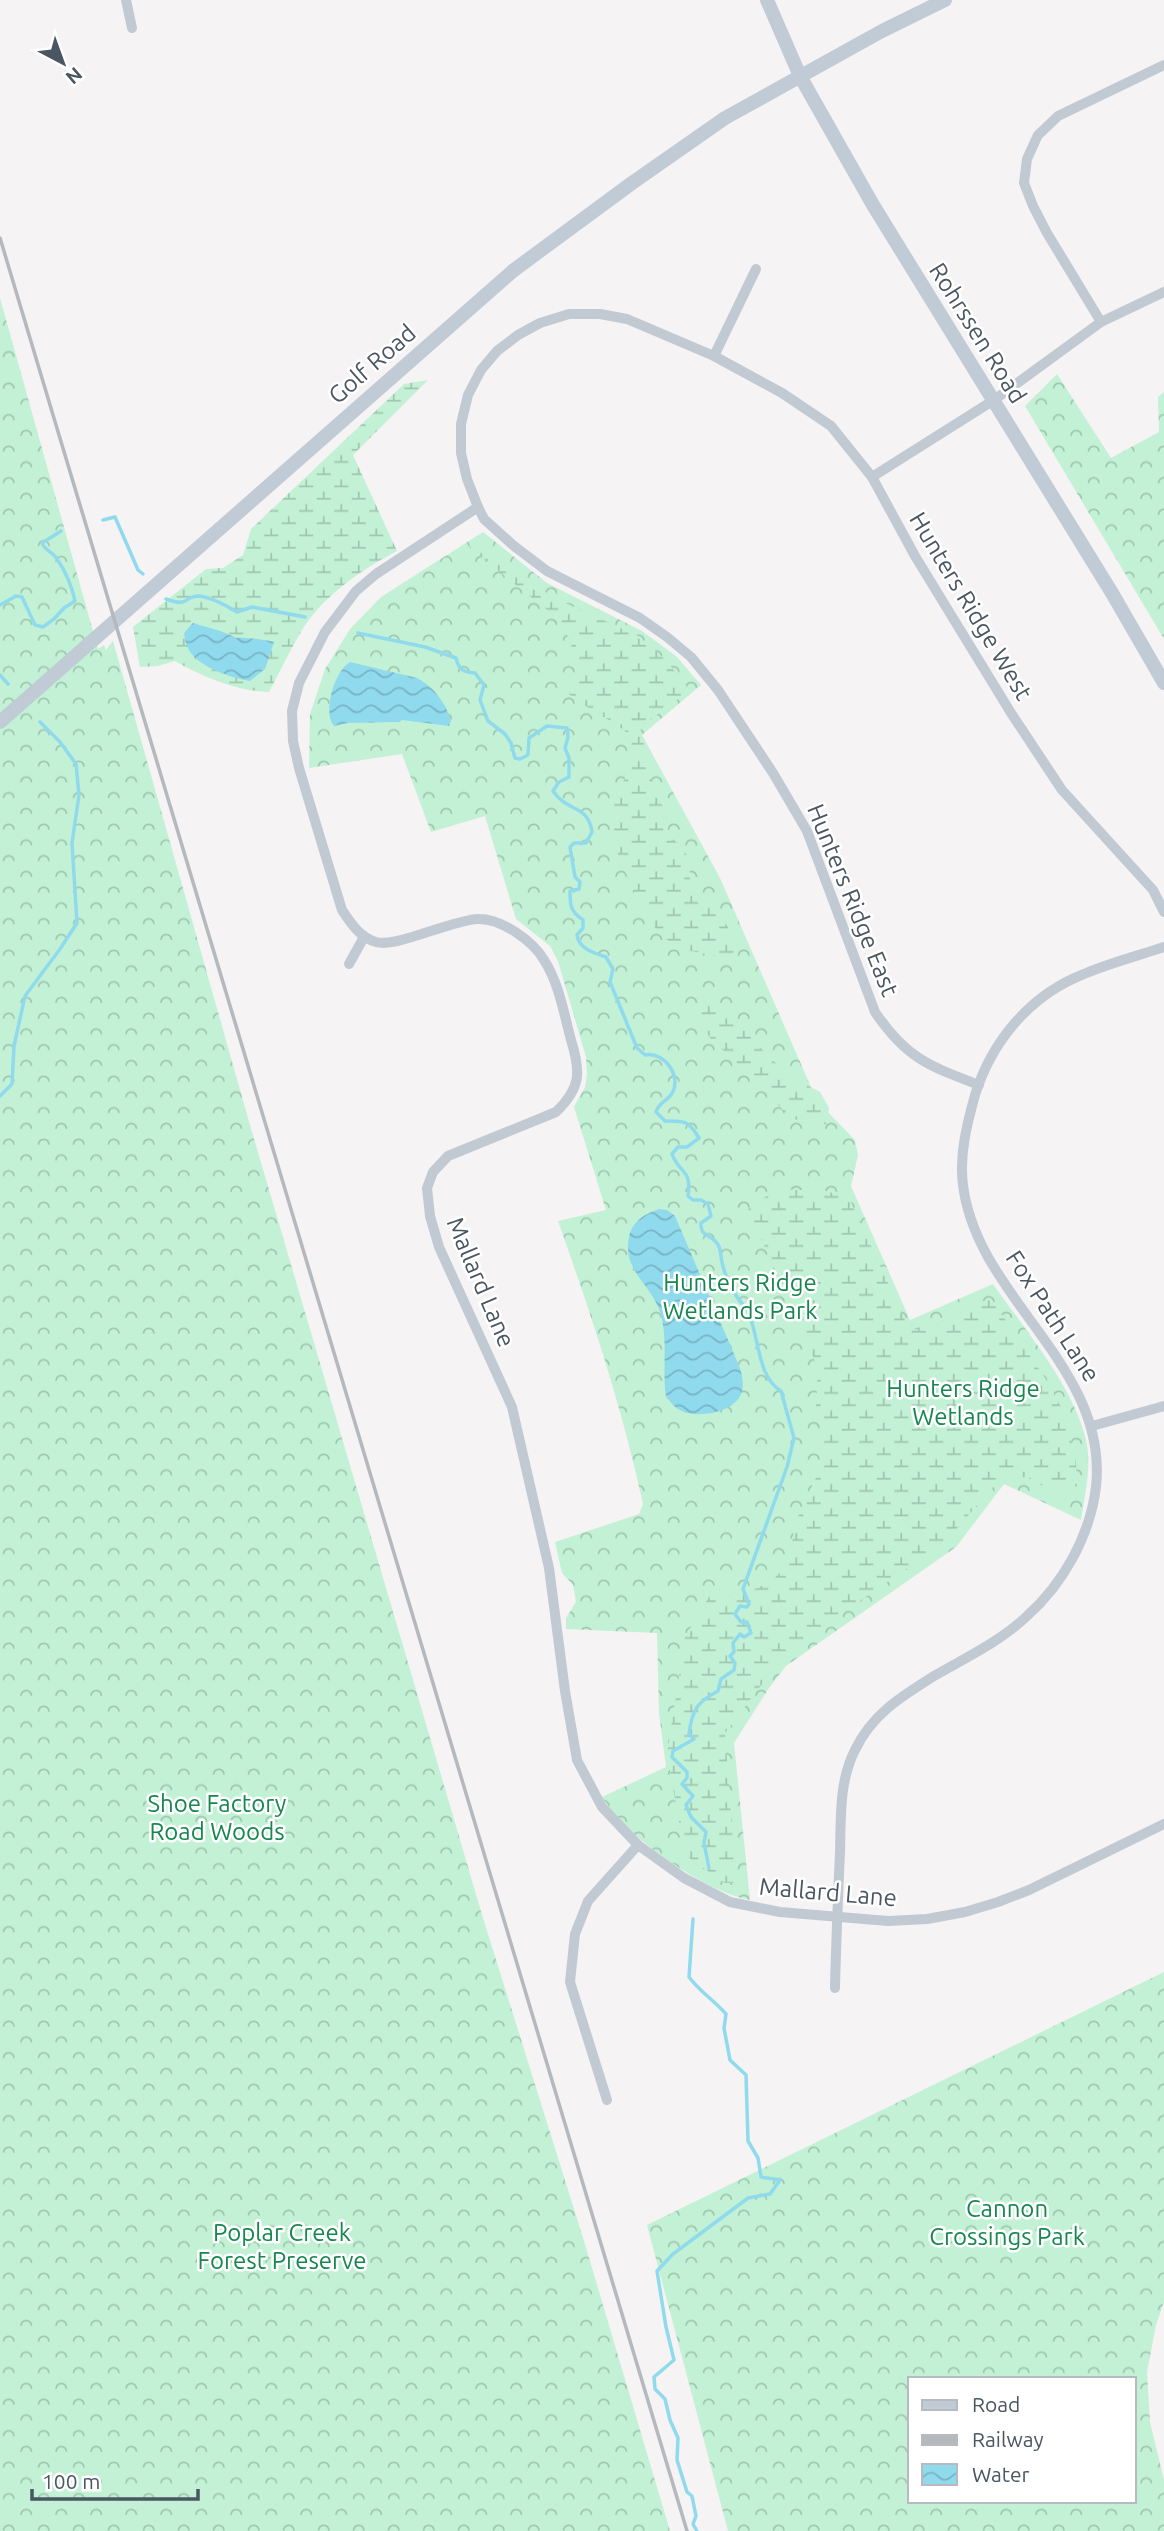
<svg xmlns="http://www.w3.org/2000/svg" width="1164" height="2531" viewBox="0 0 1164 2531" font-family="Ubuntu,sans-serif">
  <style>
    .forest { fill: url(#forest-crowns); fill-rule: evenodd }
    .wetland { fill: url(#wetland-marsh) }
    .water { fill: url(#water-waves) }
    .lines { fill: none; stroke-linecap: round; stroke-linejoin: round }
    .stream { stroke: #90daee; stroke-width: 3.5 }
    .street { stroke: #c1cad2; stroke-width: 10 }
    .secondary { stroke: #c1cbd6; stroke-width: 14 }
    .rail { stroke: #b5b8bd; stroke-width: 3.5 }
    .labels { text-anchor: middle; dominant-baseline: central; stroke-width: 5; stroke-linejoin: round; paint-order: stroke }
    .street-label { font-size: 24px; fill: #4a5661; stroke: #fff }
    .park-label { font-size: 24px; fill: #17864f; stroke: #fff }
  </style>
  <defs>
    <pattern id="forest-crowns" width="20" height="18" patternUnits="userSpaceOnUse" patternTransform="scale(1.75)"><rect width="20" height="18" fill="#c3f1d5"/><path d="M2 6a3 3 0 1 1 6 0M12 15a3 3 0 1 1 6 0" fill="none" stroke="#a0c6b0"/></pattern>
    <pattern id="wetland-marsh" width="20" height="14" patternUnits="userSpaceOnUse" patternTransform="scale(1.75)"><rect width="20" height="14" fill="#c3f1d5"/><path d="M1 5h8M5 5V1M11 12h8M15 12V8" fill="none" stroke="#a0c6b0"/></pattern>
    <pattern id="water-waves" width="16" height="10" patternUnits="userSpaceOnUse" patternTransform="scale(1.75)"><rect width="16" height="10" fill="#90daee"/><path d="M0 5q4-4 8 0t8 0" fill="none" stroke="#78b4c4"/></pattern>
  </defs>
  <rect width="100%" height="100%" fill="#f5f3f3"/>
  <g class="forest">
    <polygon points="0,298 98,649 104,645 106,650 113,641 250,1125 483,1918 584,2241 670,2531 0,2531"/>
    <polygon points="1057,374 1111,458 1159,432 1158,397 1164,392 1164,639 1025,406"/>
    <path d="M483,532L547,583L642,631L676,656L701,685L642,735L720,878L817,1101L855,1140L858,1155L851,1186L910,1320L993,1284C1025,1330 1073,1385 1086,1440C1092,1466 1085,1494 1081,1520L1004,1484L956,1547L786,1666L769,1688L734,1743L750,1900C706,1892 624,1836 602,1797L666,1767L659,1713L657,1633L566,1629V1618L576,1602L573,1585L562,1573L555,1542L639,1514L643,1504C622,1407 591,1314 558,1221L606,1210L574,1107L585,1087L587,1075L586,1057L558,961L550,946L516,919L485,816L431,832L402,754L309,768L310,714L325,669L350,629L381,597Z"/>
    <path d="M1164,1972V2302L1156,2325L1147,2372L1150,2422L1164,2480V2531H728L647,2225ZM910,2379H1134V2501H910Z"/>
  </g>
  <g class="wetland">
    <path d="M428,380L353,455L397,551C361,570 324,595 302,630C290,650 280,671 269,692C236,691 203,677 175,661L158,666L140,667L133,627L206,569L223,568L243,555L251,529L404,384Z"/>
    <path d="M477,542L486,545L552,597L638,636L665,659L687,687L681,697L640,727L653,788L667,814V835C688,850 690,857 690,882C707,899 735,927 736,952L721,957L681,949L659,934L635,895L615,847L611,811L626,775L631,736C612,719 589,711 569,694L577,668L570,640L556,617L469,547Z"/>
    <polygon points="706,1000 732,1015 766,1054 791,1077 820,1092 829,1108 826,1124 817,1129 788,1116 765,1089 711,1039 693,1012"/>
    <polygon points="777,1189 826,1191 849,1198 910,1331 937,1323 982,1301 992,1300 1045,1378 1067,1418 1076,1462 1077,1486 1058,1495 1027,1477 1001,1478 944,1543 787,1651 725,1733 736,1883 725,1883 685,1855 667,1754 685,1637 715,1587 733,1598 771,1582 789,1563 795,1523 821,1467 823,1437 816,1407 818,1368 748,1209"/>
  </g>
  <g class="water">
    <path d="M193,623C208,628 222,630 236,638C242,637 269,640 274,642L265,669L250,681C232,678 198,667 189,650C186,646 185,639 184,633Z"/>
    <path d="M350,662L417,678C434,687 445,702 451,720L449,726L402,720L399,722L348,723L334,726C322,712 335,670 350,662Z"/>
    <path d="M659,1209L667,1210L675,1216L740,1368C742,1376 744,1383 742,1391C737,1413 695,1420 678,1409C673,1406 670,1401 666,1397C662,1370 668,1341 661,1315C653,1284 622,1273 629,1237C632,1221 645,1214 659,1209Z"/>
  </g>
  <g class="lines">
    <g class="stream">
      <polyline points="103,520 115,517 138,570 143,574"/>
      <path d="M166,599C190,608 183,596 199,596C211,597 227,606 237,612L252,607L305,617"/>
      <path d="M0,605L16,596L22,597L35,625L43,627L54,619L64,608L75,601C72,587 66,572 57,559C53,552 45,551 42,543L61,531"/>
      <path d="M358,633L425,647L456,658C459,670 463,672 475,673L484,685L480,700L488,721L505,734L511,743L515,758L520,759L528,755L529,738L547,726L567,728L568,737L565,748L569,758V777L559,782L553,791C568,813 588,804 592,832L586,843H574L570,847L575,877L580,882L579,889L570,891C570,905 570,911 583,920V928L577,935C579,949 594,953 606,957L613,969L610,982L637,1048L645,1055C666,1051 684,1080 670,1096C664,1103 659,1103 656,1112L665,1121C685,1121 688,1120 699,1138L687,1147H678L672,1154C679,1174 692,1168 688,1196L693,1200H701L708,1204L711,1216L701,1223C700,1236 709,1234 716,1242C722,1248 720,1255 722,1262C724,1273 731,1287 737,1297C740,1302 744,1305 747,1309C760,1336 756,1376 781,1391L794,1438L787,1467L743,1589L749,1604L747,1607L740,1606L735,1614L741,1622H747L751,1633L744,1637L740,1634L733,1643L734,1652L730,1656L735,1663L734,1670L721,1679L718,1691C697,1702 692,1710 689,1734L694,1739L673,1751L672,1757L687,1772V1778L682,1784L693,1796L686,1805L691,1817L706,1832L704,1843L709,1868"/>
      <polyline points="0,675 8,684"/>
      <polyline points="0,1096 12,1084 14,1046 25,996 60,949 77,923 72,843 79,795 76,764 60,742 40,722"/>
      <path d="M693,1919L689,1977C700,1992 714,2000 726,2014L724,2028L730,2060L746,2075L748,2141L758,2158L761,2177L780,2180L770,2194L748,2198L673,2254L657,2271L666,2327L674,2360L654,2377L655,2389L665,2399L670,2420L678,2438L677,2460L687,2492L692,2496L696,2516L693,2524L697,2531"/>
    </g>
    <g class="street">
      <polyline points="126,0 132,28"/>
      <polyline points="1101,322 1047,233 1033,206 1024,183 1027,159 1038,135 1058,116 1164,65"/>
      <polyline points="714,356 756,269"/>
      <polyline points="872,477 994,400 1101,322 1164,292"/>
      <path d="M478,507L376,574L356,591L325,632L299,683L292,711L293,741L299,768L342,910C350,922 360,938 376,942C386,945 402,940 412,937C426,933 467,918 479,919C502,919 533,941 544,960C559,983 564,1014 571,1040C581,1072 581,1088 556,1112L448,1156L433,1172L427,1188L430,1216L439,1247L512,1407L549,1568L565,1691L577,1760L602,1807L638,1845L684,1878L730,1902L780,1912L888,1921L927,1919L965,1912L998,1902L1029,1890L1164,1824"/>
      <polyline points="349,964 364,937"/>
      <path d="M979,1085C929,1066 906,1058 875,1012L807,831L773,773L718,690L691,657L667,637L640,618L547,571L514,546L484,519L478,507L467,479L461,453V424L468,395L481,370L497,351L518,335L540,323L569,314H600L627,319L714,356L782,393L831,426L872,477L915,556L1011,713L1062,790L1153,890L1164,912"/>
      <polyline points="1092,1426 1164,1406"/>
      <path d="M835,1988C836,1943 838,1897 840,1852C841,1818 839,1781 855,1750C872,1714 902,1696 934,1676C965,1658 1001,1641 1027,1616C1063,1584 1090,1536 1096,1487C1109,1365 977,1299 963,1185C959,1155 967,1124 975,1095C992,1041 1030,995 1084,974C1110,963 1137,956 1164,947"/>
      <polyline points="607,2100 570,1982 575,1934 588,1901 638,1845"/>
    </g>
    <g class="secondary">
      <polyline points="767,0 800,76 873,205 1112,593 1164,683"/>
      <polyline points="0,722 514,270 632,183 725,118 882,31 945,0"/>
    </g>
    <polyline class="rail" points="0,238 687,2531"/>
  </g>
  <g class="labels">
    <g class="street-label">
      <text transform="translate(978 333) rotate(58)">Rohrssen Road</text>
      <text transform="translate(372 364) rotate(-41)">Golf Road</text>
      <text transform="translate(971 606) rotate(59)">Hunters Ridge West</text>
      <text transform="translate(853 900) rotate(68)">Hunters Ridge East</text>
      <text transform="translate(481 1282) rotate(67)">Mallard Lane</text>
      <text transform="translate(1053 1316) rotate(57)">Fox Path Lane</text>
      <text transform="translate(828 1892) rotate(5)">Mallard Lane</text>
    </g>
    <g class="park-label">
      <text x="740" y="1282">Hunters Ridge<tspan x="740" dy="28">Wetlands Park</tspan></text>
      <text x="963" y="1388">Hunters Ridge<tspan x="963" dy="28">Wetlands</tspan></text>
      <text x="217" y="1803">Shoe Factory<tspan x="217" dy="28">Road Woods</tspan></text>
      <text x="1007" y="2208">Cannon<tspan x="1007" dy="28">Crossings Park</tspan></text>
      <text x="282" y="2232">Poplar Creek<tspan x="282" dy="28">Forest Preserve</tspan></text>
    </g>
  </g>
  <rect x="908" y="2377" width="228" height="126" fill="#ffffff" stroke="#b7bbc0" stroke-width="2"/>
  <rect x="922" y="2400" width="35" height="10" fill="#c1cbd6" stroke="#b7bbc0" stroke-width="2"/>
  <text x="972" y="2412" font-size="21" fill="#4a5661">Road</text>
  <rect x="922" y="2435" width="35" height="10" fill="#b5b8bd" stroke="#b7bbc0" stroke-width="2"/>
  <text x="972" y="2447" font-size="21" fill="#4a5661">Railway</text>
  <rect x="922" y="2464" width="35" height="21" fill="url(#water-waves)" stroke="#b7bbc0" stroke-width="2"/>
  <text x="972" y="2482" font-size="21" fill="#4a5661">Water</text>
  <g transform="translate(63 63) rotate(139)" stroke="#ffffff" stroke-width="5" paint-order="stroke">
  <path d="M0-5L12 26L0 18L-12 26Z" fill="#4a5661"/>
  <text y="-10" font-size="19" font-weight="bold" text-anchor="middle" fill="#4a5661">N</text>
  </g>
  <path d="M32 2489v10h166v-10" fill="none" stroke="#4a5661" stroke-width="3.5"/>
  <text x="42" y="2489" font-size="21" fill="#4a5661" stroke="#ffffff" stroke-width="5" paint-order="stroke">100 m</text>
</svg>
